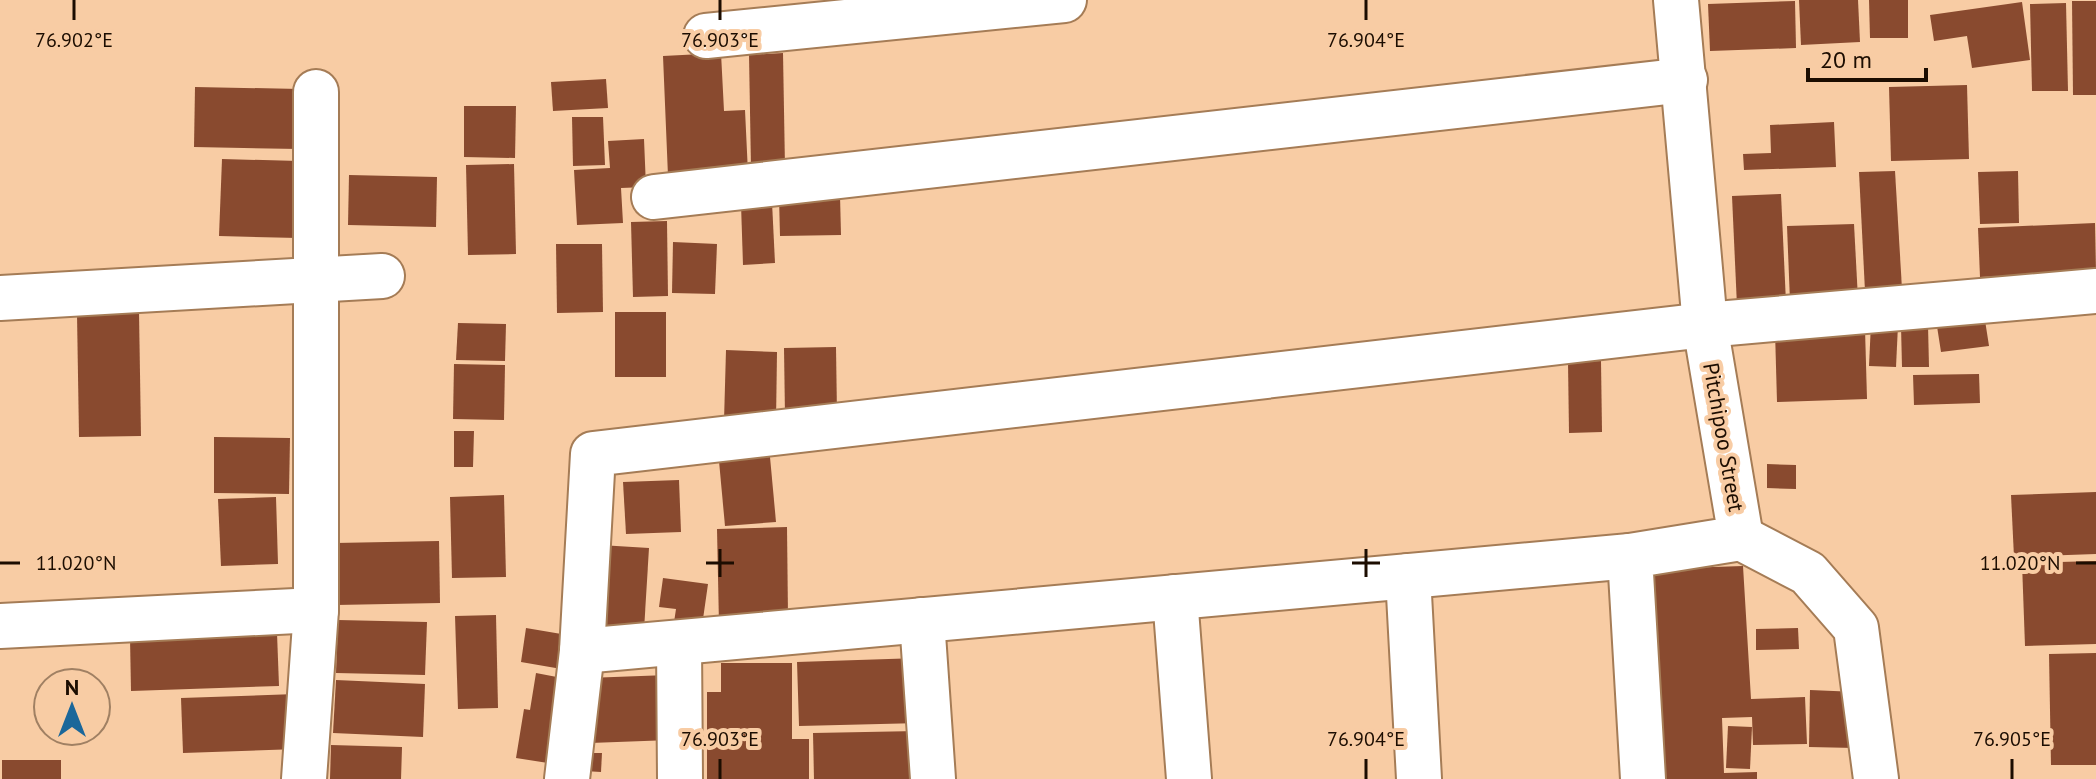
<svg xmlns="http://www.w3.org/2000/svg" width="2096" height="779" viewBox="0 0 2096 779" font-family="'PT Sans',sans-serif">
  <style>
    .building { fill: #894a2f }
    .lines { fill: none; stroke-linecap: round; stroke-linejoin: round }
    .minor-casing { stroke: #a57c56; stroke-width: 48 }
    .minor { stroke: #fff; stroke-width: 44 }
    .ticks { fill: none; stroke: #1c0d01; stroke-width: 3 }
    .labels { text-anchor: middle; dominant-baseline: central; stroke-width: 8; stroke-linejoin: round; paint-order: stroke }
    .street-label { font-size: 22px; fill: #1c0d01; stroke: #f8cca4 }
    .ticks-label { font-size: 20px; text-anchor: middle; fill: #1c0d01; stroke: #f8cca4; stroke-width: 8; stroke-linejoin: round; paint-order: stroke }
  </style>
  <rect width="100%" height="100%" fill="#f8cca4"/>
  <g class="building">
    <polygon points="1799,0 1858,0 1860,42 1801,45"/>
    <polygon points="1869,0 1908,0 1908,38 1870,38"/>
    <polygon points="1795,1 1796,48 1710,51 1708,4"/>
    <polygon points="2072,1 2096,1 2096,95 2073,95"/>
    <polygon points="2022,2 2030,60 1972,68 1967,36 1934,41 1930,15"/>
    <polygon points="2066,3 2068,91 2032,91 2030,4"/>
    <polygon points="721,53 724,111 745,110 748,173 668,176 663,56"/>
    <polygon points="783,53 785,168 751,168 749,55"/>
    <polygon points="606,79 608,108 553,111 551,82"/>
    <polygon points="1967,85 1969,159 1891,161 1889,87"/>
    <polygon points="195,87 300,89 299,149 194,147"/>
    <polygon points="464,106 516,106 515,158 464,157"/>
    <polygon points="572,117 603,117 605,165 573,166"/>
    <polygon points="1834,122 1836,167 1744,170 1743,154 1771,153 1770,125"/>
    <polygon points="644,139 646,187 621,188 623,223 577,225 574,170 610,168 608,141"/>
    <polygon points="222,159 299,161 298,238 219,236"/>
    <polygon points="514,164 516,254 468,255 466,165"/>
    <polygon points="1895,171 1902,289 1865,291 1859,172"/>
    <polygon points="2018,171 2019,223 1980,224 1978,172"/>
    <polygon points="349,175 437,177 436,227 348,225"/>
    <polygon points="1781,194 1786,303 1737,306 1732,196"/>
    <polygon points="840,195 841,235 780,236 779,197"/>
    <polygon points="772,202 775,263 743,265 741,204"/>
    <polygon points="667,221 668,296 633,297 631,222"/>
    <polygon points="2095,223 2096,272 1980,277 1978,228"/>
    <polygon points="1854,224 1858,299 1790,301 1787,226"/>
    <polygon points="673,242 717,244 715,294 672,293"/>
    <polygon points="556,244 602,244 603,312 557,313"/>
    <polygon points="139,312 141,436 79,437 77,314"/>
    <rect x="615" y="312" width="51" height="65"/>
    <polygon points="1984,314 1989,346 1941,352 1936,320"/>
    <polygon points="458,323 506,324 505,361 456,360"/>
    <polygon points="1871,323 1898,325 1896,367 1869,366"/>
    <polygon points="1928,325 1929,367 1902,367 1901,326"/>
    <polygon points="1865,329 1867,399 1777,402 1775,331"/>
    <polygon points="836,347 837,415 785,416 784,348"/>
    <polygon points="726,350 777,352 776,422 724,421"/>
    <polygon points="1601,361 1602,432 1569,433 1568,362"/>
    <polygon points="454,364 505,365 504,420 453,419"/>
    <polygon points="1979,374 1980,403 1914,405 1913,375"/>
    <polygon points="454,431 474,431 473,467 454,467"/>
    <polygon points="214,437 290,438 289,494 214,493"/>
    <polygon points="770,457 776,522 725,526 719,461"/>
    <polygon points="1767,464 1796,465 1796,489 1767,488"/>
    <polygon points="679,480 681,532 626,534 623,482"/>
    <polygon points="2096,492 2096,554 2014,557 2011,495"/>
    <polygon points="504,495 506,577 452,578 450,497"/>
    <polygon points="276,497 278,564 221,566 218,499"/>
    <polygon points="787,527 788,617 719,625 717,529"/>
    <polygon points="439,541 440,603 336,605 335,543"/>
    <polygon points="600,545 649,548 644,630 596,628"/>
    <polygon points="2096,561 2096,644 2025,646 2022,563"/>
    <polygon points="1743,566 1751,699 1805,697 1807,744 1753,745 1752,717 1722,718 1724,773 1757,772 1757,779 1662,779 1654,569"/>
    <polygon points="663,578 708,584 701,633 673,629 676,609 659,607"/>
    <polygon points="496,615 498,708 458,709 455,616"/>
    <polygon points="338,620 427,622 425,675 336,673"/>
    <polygon points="526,628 579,637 573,671 521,662"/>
    <polygon points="1798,628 1799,649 1756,650 1756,629"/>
    <polygon points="277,633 279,686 131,691 130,638"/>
    <polygon points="2096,653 2096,765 2051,765 2049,654"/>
    <polygon points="919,658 921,723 799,726 797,662"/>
    <polygon points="721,663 792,663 792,739 809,739 809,779 707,779 707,692 721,692"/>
    <polygon points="536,673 562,678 548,763 516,758 524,709 530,710"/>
    <polygon points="668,675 671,740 590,743 587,678"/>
    <polygon points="336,680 425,684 423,737 333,733"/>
    <polygon points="1810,690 1857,692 1855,748 1809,747"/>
    <polygon points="296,694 298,749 183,753 181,698"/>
    <polygon points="1728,726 1752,727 1750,769 1726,768"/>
    <polygon points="918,731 919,779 814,779 813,733"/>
    <polygon points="331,745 402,747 401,779 330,779"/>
    <polygon points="584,753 602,753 601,772 584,771"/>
    <rect x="2" y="760" width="59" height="19"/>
  </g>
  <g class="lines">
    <g class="minor-casing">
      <g id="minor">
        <polyline points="706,36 1064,0"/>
        <polyline points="654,197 1685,80"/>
        <polyline points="0,298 382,276"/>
        <polyline points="1741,538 1808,573 1856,628 1876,779"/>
        <polyline points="1408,576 1419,779"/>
        <polyline points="1175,597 1189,779"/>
        <polyline points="922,620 933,779"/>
        <polyline points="0,626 316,610"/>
        <polyline points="679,643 680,779"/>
        <polyline points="582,651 1630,556"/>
        <polyline points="304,779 316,610 316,92"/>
        <polyline points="567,779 582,651 593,454 1705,325 2096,291"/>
        <polyline points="1643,779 1630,556 1741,538 1705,325 1676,0"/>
      </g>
    </g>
    <use href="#minor" class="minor"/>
  </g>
  <path class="ticks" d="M74,0V20M720,0V20M1366,0V20M720,549V577M1366,549V577M0,563H20M706,563H734M1352,563H1380M2076,563H2096M720,759V779M1366,759V779M2012,759V779"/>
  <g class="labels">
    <g class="street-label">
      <text transform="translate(1724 437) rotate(80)">Pitchipoo Street</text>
    </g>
  </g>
  <g class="ticks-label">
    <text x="74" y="47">76.902°E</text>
    <text x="720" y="47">76.903°E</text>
    <text x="1366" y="47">76.904°E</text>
    <text x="76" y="570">11.020°N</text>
    <text x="2020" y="570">11.020°N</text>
    <text x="720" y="746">76.903°E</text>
    <text x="1366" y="746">76.904°E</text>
    <text x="2012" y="746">76.905°E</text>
  </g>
  <g transform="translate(72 707)"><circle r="38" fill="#f8cca4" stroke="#a08063" stroke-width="2"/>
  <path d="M0-6L14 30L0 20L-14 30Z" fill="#1b679a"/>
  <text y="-12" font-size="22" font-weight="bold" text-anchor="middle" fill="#1c0d01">N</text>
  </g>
  <path d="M1808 68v12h118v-12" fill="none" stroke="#1c0d01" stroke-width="4"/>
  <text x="1820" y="68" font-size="24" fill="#1c0d01" stroke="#f8cca4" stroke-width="6" paint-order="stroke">20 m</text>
</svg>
